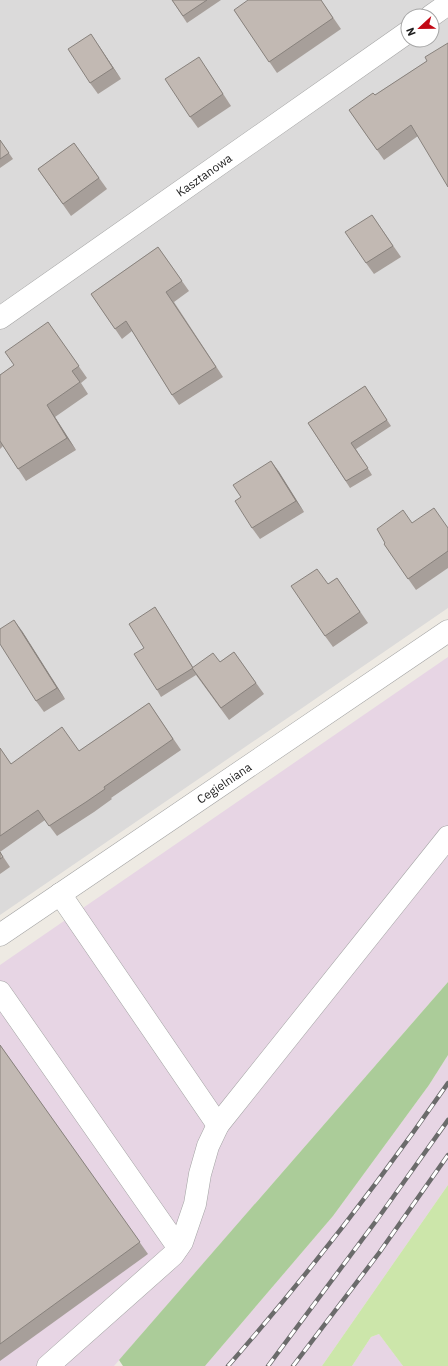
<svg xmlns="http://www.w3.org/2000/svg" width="448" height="1366" viewBox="0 0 448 1366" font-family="'IBM Plex Sans',sans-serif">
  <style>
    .residential { fill: #dbdada; fill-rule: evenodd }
    .industrial { fill: #e7d5e4 }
    .grass { fill: #cce6aa }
    .forest { fill: #abcc99 }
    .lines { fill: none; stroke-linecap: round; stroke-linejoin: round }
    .minor-casing { stroke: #a4a4a4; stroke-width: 23 }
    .minor { stroke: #fff; stroke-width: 22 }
    .rail-casing { stroke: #6b6b6b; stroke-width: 4.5 }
    .rail { stroke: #fff; stroke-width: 3; stroke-dasharray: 9; stroke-linecap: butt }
    .wall { fill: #a79f9a }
    .shaded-wall { fill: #88827d }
    .building { fill: #c2b9b3; stroke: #88827d }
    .labels { text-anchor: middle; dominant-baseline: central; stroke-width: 3; stroke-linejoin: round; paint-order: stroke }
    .street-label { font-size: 12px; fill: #1d1d1d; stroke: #fff }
  </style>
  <rect width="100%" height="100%" fill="#eeeae3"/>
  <path class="residential" d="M0,0H448V608L0,915ZM408,16H432V40H408Z"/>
  <g class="industrial">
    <polygon points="448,657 448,982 114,1366 0,1366 0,965"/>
    <polygon points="448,1055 448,1185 322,1366 205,1366 333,1216 429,1085"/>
    <polygon points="379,1334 403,1366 352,1366 371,1337"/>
  </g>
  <polygon class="grass" points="448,1185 448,1366 403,1366 379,1334 371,1337 352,1366 322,1366"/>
  <polygon class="forest" points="448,982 448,1055 429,1085 333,1216 205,1366 123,1366 119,1360"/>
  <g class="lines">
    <g class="minor-casing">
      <g id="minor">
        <polyline points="431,16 448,4"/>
        <polyline points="0,318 408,32"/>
        <polyline points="60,894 218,1125"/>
        <polyline points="0,935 448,631"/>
        <polyline points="0,992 178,1247"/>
        <polyline points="48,1366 173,1255 182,1242 195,1204 200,1174 208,1146 218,1125 448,837"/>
      </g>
    </g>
    <use href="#minor" class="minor"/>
    <g class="rail-casing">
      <g id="rail">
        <path d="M228,1366C307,1276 380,1181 448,1083"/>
        <polyline points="268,1366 376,1221 448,1120"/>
        <polyline points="293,1366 379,1253 448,1155"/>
      </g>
    </g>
    <use href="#rail" class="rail"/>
  </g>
  <g class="wall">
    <polygon points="172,0 221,0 187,23"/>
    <polygon points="321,0 341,29 277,73 234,10"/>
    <polygon points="448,43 418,136 384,160 349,110 375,95 427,61"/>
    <polygon points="99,46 121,79 98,94 90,83"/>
    <polygon points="207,69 231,106 198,128 190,117"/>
    <polygon points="0,140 13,159 0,168"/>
    <polygon points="74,143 107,189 71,216 38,169"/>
    <polygon points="372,215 401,257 374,274 366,263"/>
    <polygon points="158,247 189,291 174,302 223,377 179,405 172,395 132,331 122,339 91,294"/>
    <polygon points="48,322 87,378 81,383 88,394 55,417 76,450 26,481 3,446 0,449 0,375 14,365"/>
    <polygon points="365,386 391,426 356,449 372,475 350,488 308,423"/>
    <polygon points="271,461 279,472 304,512 260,539 252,528 241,497"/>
    <polygon points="412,523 448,528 448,568 416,590 384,544"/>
    <polygon points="337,578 368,623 333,647 325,636 328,584"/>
    <polygon points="155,607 193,667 220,662 234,652 264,694 229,720 196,675 161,697 157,690 144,648"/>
    <polygon points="22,631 65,699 44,712 36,701"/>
    <polygon points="149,703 181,750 111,798 112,799 94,812 57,836 45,820 0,852 0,748 11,764 79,751"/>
    <polygon points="0,852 10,867 0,874"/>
    <polygon points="0,1045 148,1254 0,1361"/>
  </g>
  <g class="shaded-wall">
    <polygon points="91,34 121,79 113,68"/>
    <polygon points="47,405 55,417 76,450 67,438"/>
    <polygon points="271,461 279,472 304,512 296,501"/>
    <polygon points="14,620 22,631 65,699 57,688"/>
  </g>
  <g class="building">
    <polygon points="172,0 207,0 183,16"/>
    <polygon points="248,0 321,0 333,18 269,62 234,10"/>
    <polygon points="91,34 113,68 90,83 68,49"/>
    <polygon points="448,43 448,187 411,125 377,150 349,110 373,93 375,95 427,61 425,57"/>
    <polygon points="199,57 223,94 190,117 165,79"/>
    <polygon points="0,140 9,153 0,159"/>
    <polygon points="74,143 99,178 63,204 38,169"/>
    <polygon points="372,215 393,246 366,263 345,232"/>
    <polygon points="158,247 182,281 166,292 216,367 172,395 126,321 115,329 91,294"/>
    <polygon points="48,322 79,366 72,371 80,382 47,405 67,438 18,469 0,441 0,375 14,365 5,352"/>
    <polygon points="365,386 387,420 351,443 368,468 346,481 308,423"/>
    <polygon points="271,461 296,501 252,528 235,501 241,497 233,485"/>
    <polygon points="434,508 448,528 448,551 408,579 384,544 385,543 377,529 403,510 412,523"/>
    <polygon points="317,569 328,584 337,578 360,612 325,636 291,586"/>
    <polygon points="155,607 193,668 157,690 134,654 144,648 129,624"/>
    <polygon points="14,620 57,688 36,701 0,644 0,629"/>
    <polygon points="234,652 256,683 221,708 192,668 213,653 220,662"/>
    <polygon points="149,703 173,739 104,787 105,789 86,802 49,826 38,810 0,836 0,748 11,764 62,727 79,751"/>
    <polygon points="0,852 3,857 0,859"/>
    <polygon points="0,1045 140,1242 0,1344"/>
  </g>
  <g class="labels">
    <g class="street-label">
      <text transform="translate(204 175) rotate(-35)">Kasztanowa</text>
      <text transform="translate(224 783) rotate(-34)">Cegielniana</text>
    </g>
  </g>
  <g transform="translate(420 28) rotate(248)"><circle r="19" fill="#ffffff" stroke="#a5a5a5"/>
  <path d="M0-3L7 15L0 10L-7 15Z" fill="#c20814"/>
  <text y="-6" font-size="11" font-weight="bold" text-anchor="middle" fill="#1d1d1d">N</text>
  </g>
</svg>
